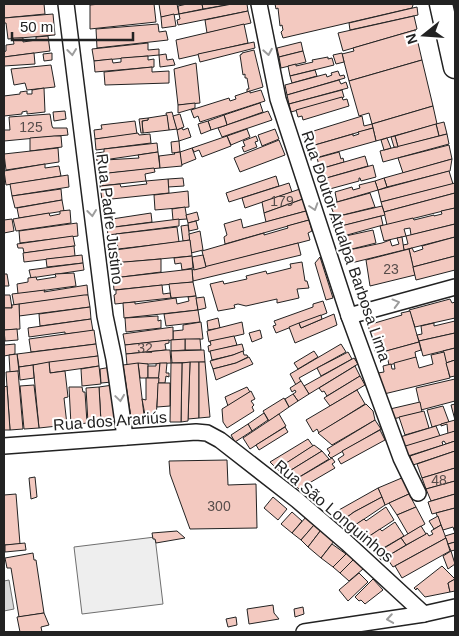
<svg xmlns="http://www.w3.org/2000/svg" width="459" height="636" viewBox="0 0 459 636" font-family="Helvetica,sans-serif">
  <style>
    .green { fill: #eee; stroke: #6f6f6f }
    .water { fill: #d9d9d9; stroke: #6f6f6f }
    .building { fill: #f3c9c0; stroke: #222 }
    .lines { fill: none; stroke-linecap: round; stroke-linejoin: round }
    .minor-casing { stroke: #222; stroke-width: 18 }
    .primary-casing { stroke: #222; stroke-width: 25 }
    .minor { stroke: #fff; stroke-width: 15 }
    .primary { stroke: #fff; stroke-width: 22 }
    .oneway { stroke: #9c9c9c }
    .labels { text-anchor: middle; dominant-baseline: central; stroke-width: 4; stroke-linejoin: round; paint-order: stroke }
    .number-label { font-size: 14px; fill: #564c4a }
    .street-label { font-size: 16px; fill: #222; stroke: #fff }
  </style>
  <rect width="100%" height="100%" fill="#fff"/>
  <polygon class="green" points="155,537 163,604 82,614 74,547"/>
  <polygon class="water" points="9,580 14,609 4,611 4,581"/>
  <g class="building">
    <polygon points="4,4 44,4 45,14 4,18"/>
    <polygon points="100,4 154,4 156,22 90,29 90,5"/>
    <polygon points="159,4 177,4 179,14 161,17"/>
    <polygon points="187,4 202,4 203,9 179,14 178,6"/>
    <polygon points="202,4 232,4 203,9"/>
    <polygon points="232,4 247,4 248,11 178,25 177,20 180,19 179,14"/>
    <polygon points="275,4 413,4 413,5 412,8 283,38 281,32 283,30 282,25 280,26 278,8 276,9"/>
    <polygon points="417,7 418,15 350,30 349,23"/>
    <polygon points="248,11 251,23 207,33 205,20"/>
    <polygon points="53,14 55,35 8,39 6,23 4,23 4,18"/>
    <polygon points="174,14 176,26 162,28 161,17"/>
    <polygon points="414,16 417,29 415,30 343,51 338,33"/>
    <polygon points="158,24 159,32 166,31 168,40 97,48 96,29"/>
    <polygon points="244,24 248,43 179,59 176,40"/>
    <polygon points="415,30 422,60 349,81 342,54 354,51 353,48"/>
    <polygon points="48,36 50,51 4,57 4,52 6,51 6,45 14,44 13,38 23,38 23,42 36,40 36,37"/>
    <polygon points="254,42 255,48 200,62 198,54"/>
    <polygon points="301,42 303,51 279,57 277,48"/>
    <polygon points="148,43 148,50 159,49 159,55 94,61 92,49"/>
    <polygon points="254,50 263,87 247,92 247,89 249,89 247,78 245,78 245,74 243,75 240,55 242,54 242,53"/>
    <polygon points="303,51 306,62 281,68 279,57"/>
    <polygon points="34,53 35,64 4,66 4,57"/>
    <polygon points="52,53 52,60 44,61 43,54"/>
    <polygon points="342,53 344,62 336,64 333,55"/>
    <polygon points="166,54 167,60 173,59 175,65 160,67 159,55"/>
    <polygon points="148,56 148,60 154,59 154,67 95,72 94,61 112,59 113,63 121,62 121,58"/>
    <polygon points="328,57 328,59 332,58 334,65 290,76 288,66 296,64 296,66 313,62 312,60"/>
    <polygon points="422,60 433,106 372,124 369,113 359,116 349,81"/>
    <polygon points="196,63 200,103 178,105 174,69"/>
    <polygon points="51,65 55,87 27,90 25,83 14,85 11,69"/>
    <polygon points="152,67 152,72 169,71 169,83 105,85 104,72"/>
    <polygon points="315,70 317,76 292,83 290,76"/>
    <polygon points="338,71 340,76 344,75 345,78 287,95 285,85 326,74 327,77 332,75 331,73"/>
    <polygon points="339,80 341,84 346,82 348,88 289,104 287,95"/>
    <polygon points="44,88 45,112 27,114 27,111 22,112 22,114 4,116 4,96 20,94 20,92 27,91 27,94 32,94 32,90"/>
    <polygon points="261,90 265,101 200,122 198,116 194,118 191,110 229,98 230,101 236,99 235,96 250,91 250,93"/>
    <polygon points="342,90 344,97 291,112 289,104"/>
    <polygon points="342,97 343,100 347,99 349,106 303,120 302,116 298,117 296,110"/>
    <polygon points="195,103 195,108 178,113 178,105"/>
    <polygon points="260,103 263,112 227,125 224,115"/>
    <polygon points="433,106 437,124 376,141 372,124"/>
    <polygon points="65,111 66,119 54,121 53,112"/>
    <polygon points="268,111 272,120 222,137 218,128"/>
    <polygon points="172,112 177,129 169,130 166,113"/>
    <polygon points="50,114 52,126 53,128 67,128 68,135 4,141 4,130 10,130 9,117"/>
    <polygon points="180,114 184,127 177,130 173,116"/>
    <polygon points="167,115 169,130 143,133 142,121 148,120 148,118"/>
    <polygon points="224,115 227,125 211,130 208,121"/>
    <polygon points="362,116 364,126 372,124 373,128 308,147 304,134"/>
    <polygon points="148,118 148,120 142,121 143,133 141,133 139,119"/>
    <polygon points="135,121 137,134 95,139 94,130 102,129 101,125"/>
    <polygon points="208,121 211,130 201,134 198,124"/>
    <polygon points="444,122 447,134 439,136 436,124"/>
    <polygon points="436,124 439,136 398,147 395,136"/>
    <polygon points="182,128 183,130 188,128 191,137 179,141 177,130"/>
    <polygon points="373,128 376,141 312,159 308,147 353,134 353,136 359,134 358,132"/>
    <polygon points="247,129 250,137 231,145 227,136"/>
    <polygon points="275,129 279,139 262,146 258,135"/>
    <polygon points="138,133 139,135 150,134 151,143 96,150 95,139"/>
    <polygon points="447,134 449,144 383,162 380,151"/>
    <polygon points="54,136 61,136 62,147 30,151 30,138"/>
    <polygon points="227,136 231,146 202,157 199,150 194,152 192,148"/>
    <polygon points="256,136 258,141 255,142 257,147 244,152 242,147 245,146 243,141"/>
    <polygon points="395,136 398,147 394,147 391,137"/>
    <polygon points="387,138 391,148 384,150 381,140"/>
    <polygon points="279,140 285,155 240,172 234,158"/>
    <polygon points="179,141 180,152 172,153 171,142"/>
    <polygon points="157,143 158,152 97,161 96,153 104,152 104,149"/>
    <polygon points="449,145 452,159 403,173 398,158"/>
    <polygon points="58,148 59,162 6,170 4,154"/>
    <polygon points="192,148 196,159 181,165 180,152"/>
    <polygon points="158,152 160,168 99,174 98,165 105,164 105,160 139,158 138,155"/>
    <polygon points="180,152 182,166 160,168 159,156 175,154 174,153"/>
    <polygon points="339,152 341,159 343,158 344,162 320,169 317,158"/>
    <polygon points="365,156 368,166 323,179 320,169"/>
    <polygon points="452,159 450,171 387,187 384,178"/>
    <polygon points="45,164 45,168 59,166 61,176 6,185 4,171"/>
    <polygon points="373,165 376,177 361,181 360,178 359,178 359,181 326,190 323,179"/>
    <polygon points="154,168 155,172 145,174 146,181 100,186 99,174"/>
    <polygon points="449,171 453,184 381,202 378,190"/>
    <polygon points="68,175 69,187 12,196 10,184"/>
    <polygon points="276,176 279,186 229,202 226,193"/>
    <polygon points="183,178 184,186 168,187 168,179"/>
    <polygon points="384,178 387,187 378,190 375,181"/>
    <polygon points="168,179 169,193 102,200 100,186 120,184 121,187 147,184 146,181"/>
    <polygon points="375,181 378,190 337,202 335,192 352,187 353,190 360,188 359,185"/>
    <polygon points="289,183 292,192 245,208 242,198"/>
    <polygon points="455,183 455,193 384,212 381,202"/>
    <polygon points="61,189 62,200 15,208 12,196"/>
    <polygon points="300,189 303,199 264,213 262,202"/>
    <polygon points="188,191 189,207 155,210 154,195"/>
    <polygon points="370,193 375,207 335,217 330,204"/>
    <polygon points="455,193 455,208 387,225 384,212"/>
    <polygon points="303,199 306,211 266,222 264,213"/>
    <polygon points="62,200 64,211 19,218 17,208"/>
    <polygon points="382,206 385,215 334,228 331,218"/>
    <polygon points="185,207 187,219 173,220 172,209"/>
    <polygon points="455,208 455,224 411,235 410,228 404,229 406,236 384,241 380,226 413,218 414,220 434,215 434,216 442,214 441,211"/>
    <polygon points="70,210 71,223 16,231 13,219 49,213 50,216 60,214 60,211"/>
    <polygon points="306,211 309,220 225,244 224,237 227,235 224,224 241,219 243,228"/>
    <polygon points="197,212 199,220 188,223 186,215"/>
    <polygon points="151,213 152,222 107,228 106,222 113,221 112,219"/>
    <polygon points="381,216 383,225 340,237 337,227"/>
    <polygon points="12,219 14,231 4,233 4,220"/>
    <polygon points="179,219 179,226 108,235 107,228"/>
    <polygon points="309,220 312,231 308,233 310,240 206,267 202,251 264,233 264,235 288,228 287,226"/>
    <polygon points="196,221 198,229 189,231 188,223"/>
    <polygon points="77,223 78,236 20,243 19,231"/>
    <polygon points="455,224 455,237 404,250 403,245 408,244 406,236"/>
    <polygon points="188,225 190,240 183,241 181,226"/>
    <polygon points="177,227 179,242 118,249 116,234"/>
    <polygon points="373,230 376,243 344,251 341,237"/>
    <polygon points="200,231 203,250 191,253 189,234"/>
    <polygon points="73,236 75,246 24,253 23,248 18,248 17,244"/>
    <polygon points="402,237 404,250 347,264 344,251 382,243 390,240 392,246 399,244 397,238"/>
    <polygon points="455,237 455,256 413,267 409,249 412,248 414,252 423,249 422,246"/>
    <polygon points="190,240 192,256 116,263 115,250"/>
    <polygon points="298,243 301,255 193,281 192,270"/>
    <polygon points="74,246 75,256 24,262 23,253"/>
    <polygon points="409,249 415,275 370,286 366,260"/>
    <polygon points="82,255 83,263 47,267 46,259"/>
    <polygon points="203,255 206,267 194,270 192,257"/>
    <polygon points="192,256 193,268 182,270 181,263 175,264 174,258"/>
    <polygon points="455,256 455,270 416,280 413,267"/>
    <polygon points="320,257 333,298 326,300 315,263"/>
    <polygon points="161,259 161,272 114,278 112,263"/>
    <polygon points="302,262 305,281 307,281 309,288 297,289 299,298 277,303 277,299 246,306 238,304 234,305 235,308 218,311 210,284 223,281 224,284 247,279 246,276 266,271 267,274 291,268 290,264"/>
    <polygon points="83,263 84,270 31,278 29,270"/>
    <polygon points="192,269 193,282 114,290 113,278"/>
    <polygon points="74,273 76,286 18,294 17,284 28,282 28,278 36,277 37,280 56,277 55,274"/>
    <polygon points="4,274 7,274 9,286 4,286"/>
    <polygon points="193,282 196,296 171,298 169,284"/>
    <polygon points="87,285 88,295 14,305 12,294 45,290 44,292"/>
    <polygon points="162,285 163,294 170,293 171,298 115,304 114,295 116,294 116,290"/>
    <polygon points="4,295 10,295 12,308 4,308"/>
    <polygon points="84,295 88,295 90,307 19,316 19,304"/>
    <polygon points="196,296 198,310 124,318 123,303 135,302 135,304 176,298 177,304 189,301 188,297"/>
    <polygon points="204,297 206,308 198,310 196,298"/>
    <polygon points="450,299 452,303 455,302 455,318 415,327 409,310"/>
    <polygon points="323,301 327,313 276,333 273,326 276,325 274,321 313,307 313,304"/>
    <polygon points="19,304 20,329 4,330 4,308 12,308 12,305"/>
    <polygon points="90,307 91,319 40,326 39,314"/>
    <polygon points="198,310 200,322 166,326 164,314"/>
    <polygon points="410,311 419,342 376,354 368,325 402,315 401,313"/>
    <polygon points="334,314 337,325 295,343 289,327 299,323 301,328"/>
    <polygon points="321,315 322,319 301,328 299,323"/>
    <polygon points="158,316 158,321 161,320 161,328 126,332 125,318"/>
    <polygon points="218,318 220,328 208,330 207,321"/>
    <polygon points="454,318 455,318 455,333 419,341 417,335 422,334 421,326 434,323 434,326 455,321"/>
    <polygon points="91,319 93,331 65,334 65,332 29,337 28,328"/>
    <polygon points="201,322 203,339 173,340 173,331 183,330 183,325"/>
    <polygon points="242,322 244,334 209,342 207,331"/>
    <polygon points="173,327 173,340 125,345 123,334"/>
    <polygon points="17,329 18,340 5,341 4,330"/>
    <polygon points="94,330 96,344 31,352 29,339"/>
    <polygon points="260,330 262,338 252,342 249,333"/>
    <polygon points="455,333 455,348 423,356 419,341"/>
    <polygon points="234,336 237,345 209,352 208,346 211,345 210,341"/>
    <polygon points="185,339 200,339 201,350 185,350"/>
    <polygon points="185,339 185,350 171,351 171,340"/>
    <polygon points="169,340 169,343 165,344 166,350 126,354 125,345"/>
    <polygon points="419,342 421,350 415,352 416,358 389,365 386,351"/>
    <polygon points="15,344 15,354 4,356 4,345"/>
    <polygon points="96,344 98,356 19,367 17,354"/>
    <polygon points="242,344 244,351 233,355 212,360 210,351"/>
    <polygon points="341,344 346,352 299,378 301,381 296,385 290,374"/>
    <polygon points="455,348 455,360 446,363 443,351"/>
    <polygon points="166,350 170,350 171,363 127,365 126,354"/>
    <polygon points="204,350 205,362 172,363 171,351"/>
    <polygon points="243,351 244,355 247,355 248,357 236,363 213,369 210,361 233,355"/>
    <polygon points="314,351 318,357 298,369 294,363"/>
    <polygon points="348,352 352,359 321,376 317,368"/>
    <polygon points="444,352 450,378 384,394 378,373 384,372 383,366 391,364 392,369 395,369 394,363 416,357 419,368 433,364 431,355"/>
    <polygon points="17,354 19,371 10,372 9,355"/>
    <polygon points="98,356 99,366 50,373 49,362"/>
    <polygon points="249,357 253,364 216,380 213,369 236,363"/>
    <polygon points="354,358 358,364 309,394 304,386"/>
    <polygon points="455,360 455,376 450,377 446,363"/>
    <polygon points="49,362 50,373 65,371 68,397 64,398 67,425 39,428 33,365"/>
    <polygon points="190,362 199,362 199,418 188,419"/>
    <polygon points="190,362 188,421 181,422 182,363"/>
    <polygon points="199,362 205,362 210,417 199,418"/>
    <polygon points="138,363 148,364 148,378 140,378"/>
    <polygon points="138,363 145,424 132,424 123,365"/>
    <polygon points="160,363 159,378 148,378 148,366 156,366 156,364"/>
    <polygon points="160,363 167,363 166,373 169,373 169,377 166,376 165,383 158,383"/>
    <polygon points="171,363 182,363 181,422 170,422"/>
    <polygon points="33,365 34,378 20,380 19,367"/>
    <polygon points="99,366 101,384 82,386 81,369"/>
    <polygon points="355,366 360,376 327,396 324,391 322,392 319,388"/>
    <polygon points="111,367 112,382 101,383 100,369"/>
    <polygon points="18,371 23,429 10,430 6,372"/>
    <polygon points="360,376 365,385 330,406 324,398"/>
    <polygon points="146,378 159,378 156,417 145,415 142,399 146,400"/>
    <polygon points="455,379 455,401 421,410 416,388"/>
    <polygon points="301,381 309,394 298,401 293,394 296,392 295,390 292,392 290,388"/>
    <polygon points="158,383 170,383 170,406 157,407"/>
    <polygon points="34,385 39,428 24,429 20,386"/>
    <polygon points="113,385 116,421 101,422 99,387"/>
    <polygon points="7,386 10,430 4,430 4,387"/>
    <polygon points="69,387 82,387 83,392 85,392 87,423 71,425"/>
    <polygon points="99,387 101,422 88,423 86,388"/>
    <polygon points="247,387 250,392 228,406 225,397"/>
    <polygon points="357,390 365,404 319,433 317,429 313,432 306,420"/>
    <polygon points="251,391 255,399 251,401 254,405 252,407 254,411 227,428 223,422 222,409"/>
    <polygon points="293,394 298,401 289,407 285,399"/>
    <polygon points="284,398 289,407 269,421 263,411"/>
    <polygon points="420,402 422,412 393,419 390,409"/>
    <polygon points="366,404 373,411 375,420 332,445 318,433"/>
    <polygon points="455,404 455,420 451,405"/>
    <polygon points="443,406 449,422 432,427 427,410"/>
    <polygon points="424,411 429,428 405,435 399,417"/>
    <polygon points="264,413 268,420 252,431 248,424"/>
    <polygon points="279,414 286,426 250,449 243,438"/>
    <polygon points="375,420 381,429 331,458 328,455 330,453 327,449"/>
    <polygon points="455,420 455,431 448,434 447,424 441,426 441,424"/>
    <polygon points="248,424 252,431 235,442 231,435"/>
    <polygon points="436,426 440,436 404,447 400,437"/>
    <polygon points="285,427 288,432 259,450 256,445"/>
    <polygon points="380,430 385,440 341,464 338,459 344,455 342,451"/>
    <polygon points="455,431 455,441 446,444 444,441 442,442 443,445 405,457 402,447"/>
    <polygon points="308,439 313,446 277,469 270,462"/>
    <polygon points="455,441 455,451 413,465 410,456"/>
    <polygon points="314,445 322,451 283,475 277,469"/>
    <polygon points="322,451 329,459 291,482 283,475"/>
    <polygon points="455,451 455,468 422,478 417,464"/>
    <polygon points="332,458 335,462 332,464 335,468 299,489 291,482"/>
    <polygon points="227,460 228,485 256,484 257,528 190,529 170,474 169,461"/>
    <polygon points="455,468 455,481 426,489 422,478"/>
    <polygon points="35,477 37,497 31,499 29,478"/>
    <polygon points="404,477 411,493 385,505 378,488"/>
    <polygon points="455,481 455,494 431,501 426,489"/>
    <polygon points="378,488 382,497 354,512 339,523 330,515"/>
    <polygon points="16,494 20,544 4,545 4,495"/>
    <polygon points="409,494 416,507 397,515 389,503"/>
    <polygon points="455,494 455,508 432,514 428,502"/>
    <polygon points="273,497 287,509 278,520 264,508"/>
    <polygon points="382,497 385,505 348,530 339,523 354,512"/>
    <polygon points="386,507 394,520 365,539 355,525 364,519 366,521"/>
    <polygon points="416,507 425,524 408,534 397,515"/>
    <polygon points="455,508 455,533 453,527 443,530 436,513"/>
    <polygon points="292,512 302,521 292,533 281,524"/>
    <polygon points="438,516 441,525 434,529 429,521"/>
    <polygon points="306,517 314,525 301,540 292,533"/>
    <polygon points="395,522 404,536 380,550 368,537 380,529 382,531"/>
    <polygon points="314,525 321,530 308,547 301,540"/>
    <polygon points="441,525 446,538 393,567 386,557 427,533 429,536 433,534 431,531"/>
    <polygon points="421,526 426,534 406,545 401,538"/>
    <polygon points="321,530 334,541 321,558 308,547"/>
    <polygon points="177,531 185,538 156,543 155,539 153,539 152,533"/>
    <polygon points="455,533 455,542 448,544 445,536"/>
    <polygon points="401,538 406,545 381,560 376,553"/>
    <polygon points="446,538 450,551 402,578 395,566"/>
    <polygon points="455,542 455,550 451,551 448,544"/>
    <polygon points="25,543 26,550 5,552 5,545"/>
    <polygon points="332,544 346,554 333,567 321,558"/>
    <polygon points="451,551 455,564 448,569 443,556"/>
    <polygon points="33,553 34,560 36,560 44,613 19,617 11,568 7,568 5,558"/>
    <polygon points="347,553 354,559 340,573 333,567"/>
    <polygon points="354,559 363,569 349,581 340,573"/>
    <polygon points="442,566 455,579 448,583 450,592 425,597 417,588 416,590 414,588"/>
    <polygon points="359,573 368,582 348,601 339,590"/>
    <polygon points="373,579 383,590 365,604 361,600 359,601 355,597"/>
    <polygon points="455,579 455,591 450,592 448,583"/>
    <polygon points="273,605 274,613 279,619 249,624 247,609"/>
    <polygon points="303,607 304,614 295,617 294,609"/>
    <polygon points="44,613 49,625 41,627 42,632 20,632 17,617"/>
    <polygon points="236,617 237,625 228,627 226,619"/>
  </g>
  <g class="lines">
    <g class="minor-casing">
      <g id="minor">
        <polyline points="66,4 105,316 114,359 125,437"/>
        <polyline points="259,4 278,99 349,316 401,458 418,493"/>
        <polyline points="349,316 455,287"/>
        <polyline points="4,446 196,432 207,433 220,440 297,500 347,543 424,614"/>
        <polyline points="304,632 424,614 455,607"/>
      </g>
    </g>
    <g class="primary-casing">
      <polyline id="primary" points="441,4 455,67"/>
    </g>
    <use href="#minor" class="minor"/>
    <use href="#primary" class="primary"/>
  </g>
  <defs><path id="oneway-chevron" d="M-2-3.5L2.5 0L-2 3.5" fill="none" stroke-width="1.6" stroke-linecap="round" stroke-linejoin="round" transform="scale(1.25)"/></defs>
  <g class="oneway">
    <use href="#oneway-chevron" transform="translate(72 52) rotate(83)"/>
    <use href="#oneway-chevron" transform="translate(268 52) rotate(80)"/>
    <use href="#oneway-chevron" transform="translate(314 207) rotate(72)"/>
    <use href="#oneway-chevron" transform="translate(92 213) rotate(83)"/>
    <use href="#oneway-chevron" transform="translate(396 303) rotate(-15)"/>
    <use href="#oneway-chevron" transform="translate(120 398) rotate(82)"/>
    <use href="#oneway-chevron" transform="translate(390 619) rotate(171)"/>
  </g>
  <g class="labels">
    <g class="number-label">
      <text x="31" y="127">125</text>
      <text x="282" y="201">179</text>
      <text x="391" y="269">23</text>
      <text x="145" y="348">32</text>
      <text x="439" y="480">48</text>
      <text x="219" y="506">300</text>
    </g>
    <g class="street-label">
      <text transform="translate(110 219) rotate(83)">Rua Padre Justino</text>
      <text transform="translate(346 246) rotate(71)">Rua Doutor Atualpa Barbosa Lima</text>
      <text transform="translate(110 421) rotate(-4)">Rua dos Arariús</text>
      <text transform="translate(334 511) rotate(40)">Rua São Longuinhos</text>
    </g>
  </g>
  <rect width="459" height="636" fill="none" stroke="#222222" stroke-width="10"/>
  <g transform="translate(424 35) rotate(253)" stroke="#ffffff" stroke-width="4" paint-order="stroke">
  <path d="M0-4L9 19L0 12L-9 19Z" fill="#222222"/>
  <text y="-8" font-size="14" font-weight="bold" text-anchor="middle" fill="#222222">N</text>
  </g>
  <path d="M12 32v8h121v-8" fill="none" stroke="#222222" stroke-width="2.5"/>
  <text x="20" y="32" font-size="15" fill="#222222" stroke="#ffffff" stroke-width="4" paint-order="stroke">50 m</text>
</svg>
